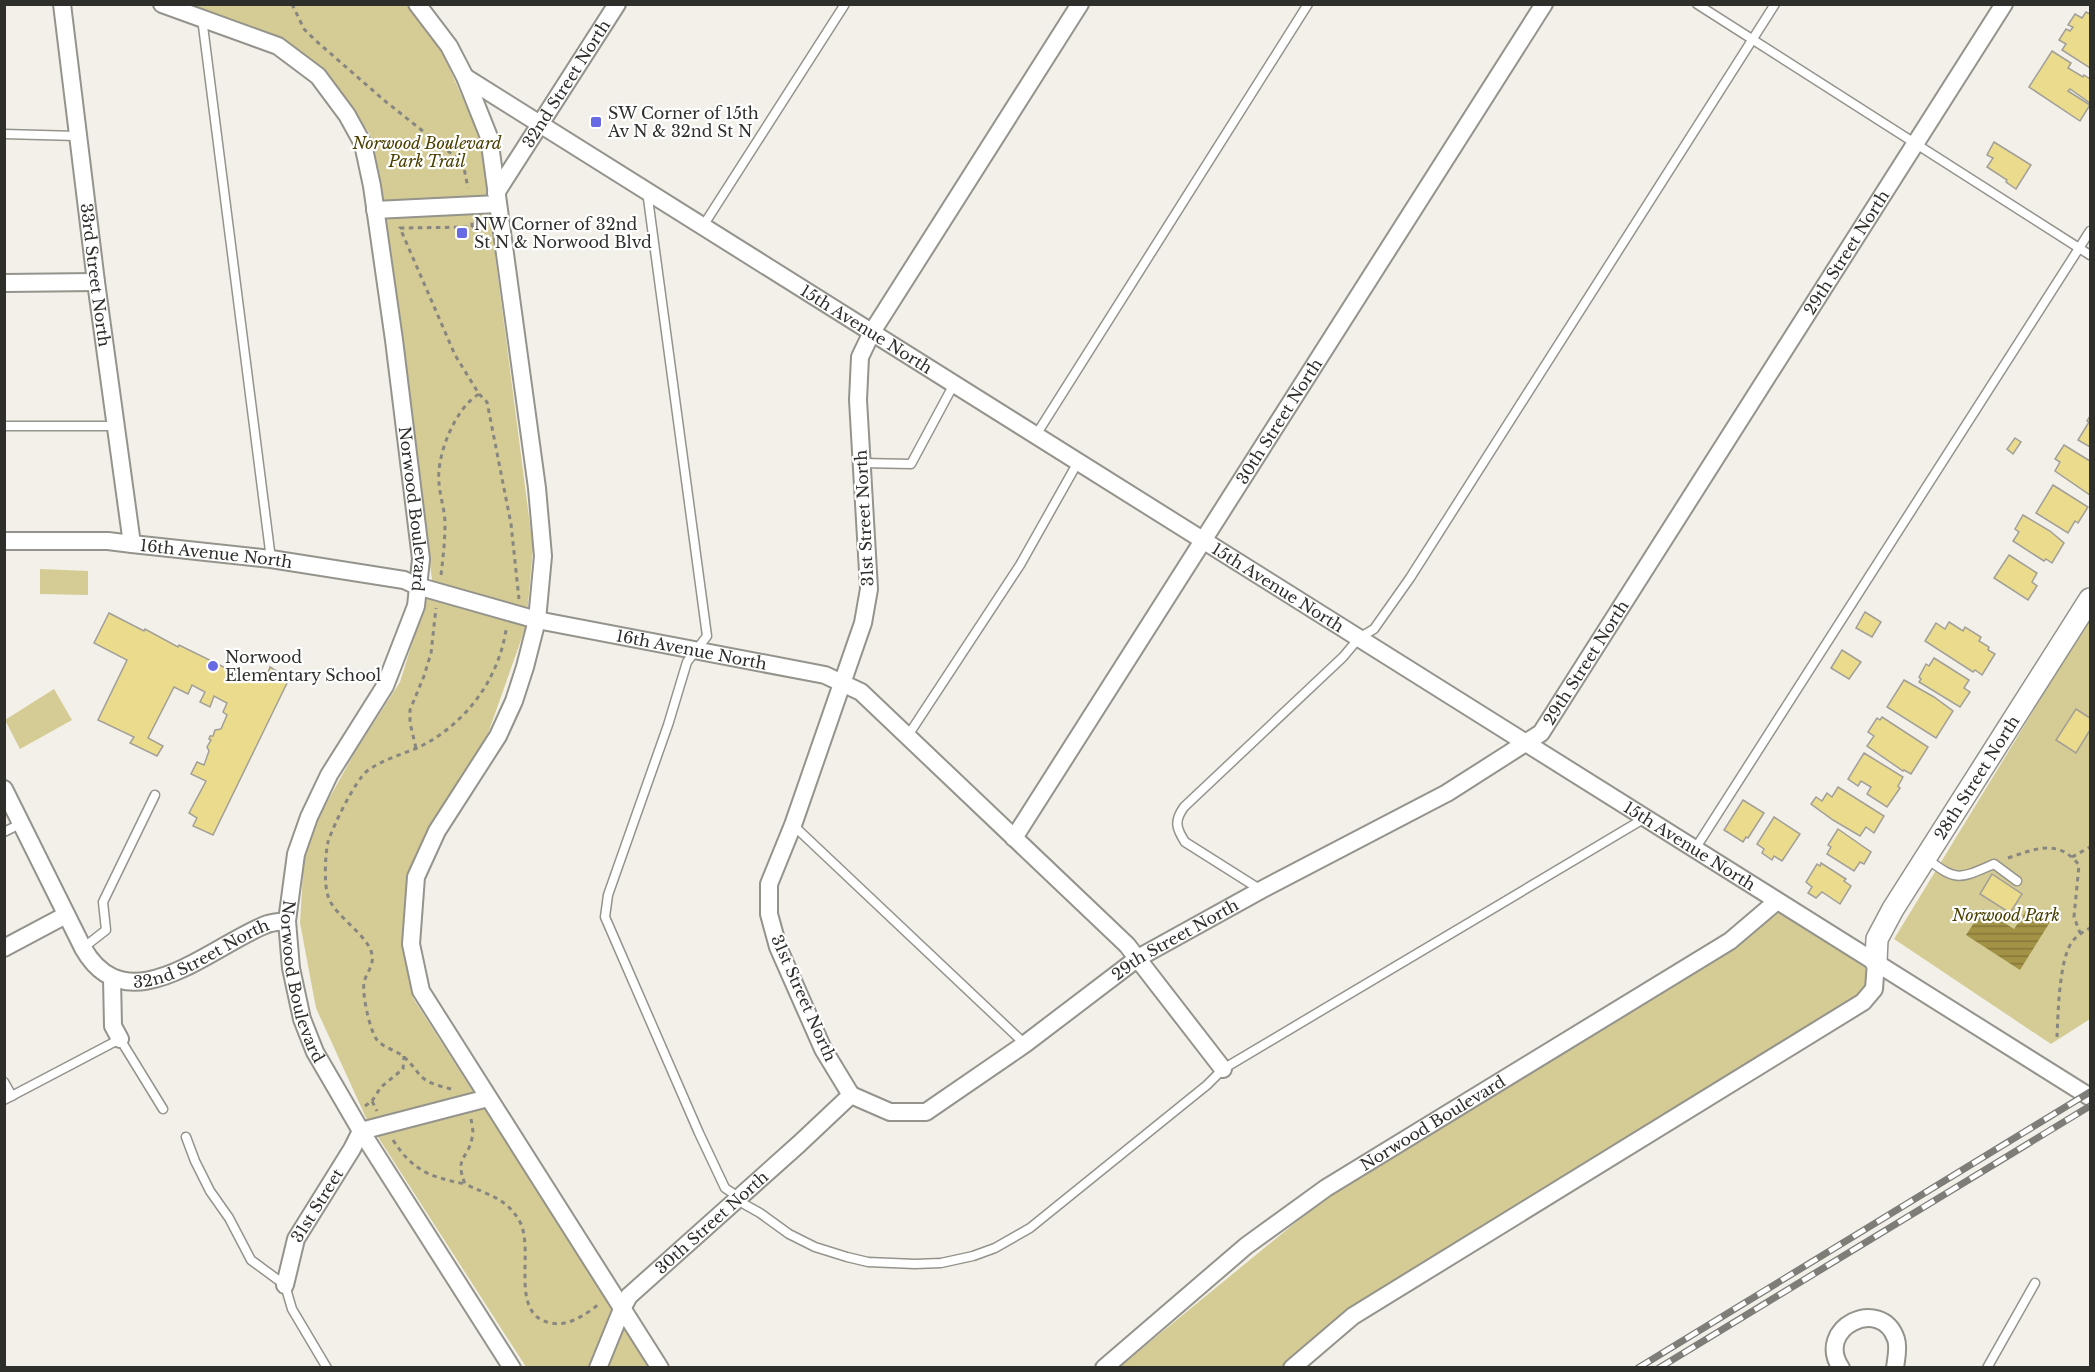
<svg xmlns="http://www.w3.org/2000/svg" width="2095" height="1372" viewBox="0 0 2095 1372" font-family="'Libre Baskerville',serif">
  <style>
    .park { fill: #d5cb94 }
    .water { fill: url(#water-rules) }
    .building { fill: #ebdb8c; stroke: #a19f98; stroke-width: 1.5 }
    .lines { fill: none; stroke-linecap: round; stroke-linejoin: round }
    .service-casing { stroke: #94938c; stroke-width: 11 }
    .minor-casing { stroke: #94938c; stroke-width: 20 }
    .tertiary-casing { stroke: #94938c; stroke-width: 24 }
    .path { stroke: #878680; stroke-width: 3; stroke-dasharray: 4.5 4.5; stroke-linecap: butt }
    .service { stroke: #fff; stroke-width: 8 }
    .minor { stroke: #fff; stroke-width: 16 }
    .tertiary { stroke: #fff; stroke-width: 21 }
    .rail-casing { stroke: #7e7d78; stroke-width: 7 }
    .rail { stroke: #fff; stroke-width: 4.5; stroke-dasharray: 14; stroke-linecap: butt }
    .poi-dot { fill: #676ae3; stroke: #fff; stroke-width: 2 }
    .labels { text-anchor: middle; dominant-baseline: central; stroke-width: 4.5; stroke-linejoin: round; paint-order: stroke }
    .street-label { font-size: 16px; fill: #2e2e2b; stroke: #fff }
    .poi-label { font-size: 16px; fill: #2e2e2b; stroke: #fff; text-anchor: start }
    .park-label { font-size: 16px; font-style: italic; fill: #4b4000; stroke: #fff }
  </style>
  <defs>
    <pattern id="water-rules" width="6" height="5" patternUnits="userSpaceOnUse" patternTransform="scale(1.5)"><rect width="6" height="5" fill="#a29245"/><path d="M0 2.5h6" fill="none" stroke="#84783a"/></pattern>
  </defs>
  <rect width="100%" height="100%" fill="#f2f0e8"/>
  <g class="park">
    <polygon points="154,5 406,5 438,42 480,138 533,548 526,626 486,739 424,838 406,890 404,952 413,998 650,1367 526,1367 367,1120 316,1008 300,923 304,856 321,813 355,752 400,682 432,579 370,134 322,70"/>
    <polygon points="40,569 88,571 88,595 40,594"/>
    <polygon points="2090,618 2090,1019 2051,1044 1894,939"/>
    <polygon points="54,689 72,720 20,749 5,720"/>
    <polygon points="1779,912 1865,967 1874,989 1353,1316 1292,1367 1118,1368 1334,1191 1742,942"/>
  </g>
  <polygon class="water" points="2028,908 2050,922 2020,970 1966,935 1983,909 2014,929"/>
  <g class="building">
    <polygon points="2086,12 2090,14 2090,68 2062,50 2066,44 2059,40 2066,29 2070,31 2073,27 2068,25 2075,14 2082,18"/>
    <polygon points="2052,51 2071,63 2068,68 2083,77 2084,75 2090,79 2090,103 2070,89 2068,91 2090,105 2080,121 2029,87"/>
    <polygon points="1994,142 2031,165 2016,189 2006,182 2007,180 1987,167 1993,158 1987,155"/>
    <polygon points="2090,416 2090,447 2078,440 2089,422 2087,421"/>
    <polygon points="2015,438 2021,442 2013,454 2007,449"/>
    <polygon points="2064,445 2090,461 2090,495 2055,471 2060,462 2055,459"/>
    <polygon points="2053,485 2088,507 2078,523 2075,521 2068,533 2036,513"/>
    <polygon points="2023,515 2050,531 2064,543 2052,563 2046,559 2044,561 2013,541 2019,532 2015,529"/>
    <polygon points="2009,555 2037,573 2032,582 2037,586 2028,600 1994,578"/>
    <polygon points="1865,612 1881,622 1872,637 1856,628"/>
    <polygon points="109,613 144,631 145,629 178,647 179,645 254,682 257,675 266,679 270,667 289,679 213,835 193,826 197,818 189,813 206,781 191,774 197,762 204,765 209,751 207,747 211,740 209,739 210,736 213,736 215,730 221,729 227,715 223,712 227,703 214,696 210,707 200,702 205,692 192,685 188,694 174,687 148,738 163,746 157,756 130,743 134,737 98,720 127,660 94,643"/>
    <polygon points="1949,622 1963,631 1965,627 1981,637 1979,641 1989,647 1988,650 1995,654 1982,675 1975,670 1973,672 1925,641 1936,623 1945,629"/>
    <polygon points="1842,650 1861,662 1849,679 1831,668"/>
    <polygon points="1934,658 1969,680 1964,688 1970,692 1960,707 1919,682 1921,679 1919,677 1926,664 1929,666"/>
    <polygon points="1904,680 1934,697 1953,711 1936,738 1887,707"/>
    <polygon points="2076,709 2090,718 2090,730 2076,753 2056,740"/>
    <polygon points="1882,717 1928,747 1911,774 1904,770 1903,771 1867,746 1874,736 1868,732 1877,718 1880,720"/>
    <polygon points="1864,753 1903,777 1898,786 1900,788 1887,807 1867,794 1871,787 1861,781 1858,786 1848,779"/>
    <polygon points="1838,787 1884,816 1874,833 1866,827 1860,836 1833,820 1811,804 1816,797 1822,801 1827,793 1832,797"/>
    <polygon points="1743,800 1764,813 1748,838 1746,837 1743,842 1724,830"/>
    <polygon points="1774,817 1800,834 1782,861 1774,856 1772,860 1762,853 1764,849 1757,844"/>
    <polygon points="1838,829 1871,852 1864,864 1860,862 1854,871 1827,854 1831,847 1828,845"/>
    <polygon points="1821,863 1846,879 1844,881 1851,886 1840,904 1822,892 1816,898 1808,893 1812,887 1806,882 1817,864 1820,866"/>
    <polygon points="1992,874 2022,894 2010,913 1980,894"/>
  </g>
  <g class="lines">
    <g class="service-casing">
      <g id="service">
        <polyline points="1697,4 2090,255"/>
        <polyline points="202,18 271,559"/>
        <polyline points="4,134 77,136"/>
        <polyline points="647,191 707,636 687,662 668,725 608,895 605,917 699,1133 725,1188 740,1198 744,1204 760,1213 789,1234 815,1247 847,1257 868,1262 915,1264 941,1263 973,1256 995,1248 1030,1228 1207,1085 1223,1069 1645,818"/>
        <polyline points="703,226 845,4"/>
        <polyline points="4,426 116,426"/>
        <polyline points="1036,435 1308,4"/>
        <polyline points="862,463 911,464 954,384"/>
        <polyline points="907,737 1020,565 1078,462"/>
        <polyline points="793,825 1025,1044"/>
        <polyline points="4,832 22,823"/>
        <polyline points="1695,849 2090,231"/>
        <path d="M1926,858C1957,882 1959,879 1994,864L2017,881"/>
        <path d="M1261,890L1185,842C1176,828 1174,821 1184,807L1343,657L1359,638L1374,629L1410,578L1775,4"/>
        <polyline points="83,948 106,930 103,902 155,795"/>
        <polyline points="4,1082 12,1096"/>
        <polyline points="4,1100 120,1039 163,1109"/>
        <polyline points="186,1137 195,1161 210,1191 229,1218 251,1260 285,1285 292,1309 327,1368"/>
        <polyline points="1987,1368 2035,1283"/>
      </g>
    </g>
    <g class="minor-casing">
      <g id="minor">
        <path id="s1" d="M62,4L96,282L132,544"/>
        <path id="s2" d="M162,4L278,46L318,76L347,115L363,144L372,186L394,340L421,559L416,606L385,686L329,775L309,817L296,854L287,921L291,968L302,1019L315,1052L361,1131L512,1368"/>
        <polyline points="417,4 449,46 465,77 489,137 537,488 543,556 537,620 525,667 514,701 498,736 437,831 416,877 411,944 421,991 660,1368"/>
        <path id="s3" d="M465,77L2090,1097"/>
        <path id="s4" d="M496,193L617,4"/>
        <polyline points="375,210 498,204"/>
        <polyline points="4,283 96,282"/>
        <path id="s5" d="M4,541H108L132,544L271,559L404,580L417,586L537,620L825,675L861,692L1127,945L1223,1069"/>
        <path id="s6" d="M4,789L83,948C127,1026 210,947 265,925C271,922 280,922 287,921"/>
        <path id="s7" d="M1014,838L1544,4"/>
        <polyline points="4,948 66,915"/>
        <polyline points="112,978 113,1026 120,1039"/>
        <path id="s8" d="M851,1095L890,1112H926L1025,1044L1138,958L1261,890L1447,793L1541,733L2004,4"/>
        <polyline points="851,1095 823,1049 778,947 769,914 769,884 793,825 863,623 869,589 858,400 860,357 872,332 1080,4"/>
        <path id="s9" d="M285,1285L296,1239L352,1149L361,1131L488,1098"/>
        <path id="s10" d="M598,1368L622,1309L629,1296L799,1144L851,1095"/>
        <path id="s11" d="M1104,1368L1246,1246L1326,1188L1730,941L1777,901"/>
        <polyline points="1292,1368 1353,1316 1863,1002 1874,989 1876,962"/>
        <path d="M1841,1368C1814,1328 1881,1295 1896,1339C1899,1348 1896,1359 1895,1368"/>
      </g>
    </g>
    <g class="tertiary-casing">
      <g id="tertiary">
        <path id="s12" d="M1876,962L1877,939L1893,909L2090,599"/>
      </g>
    </g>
    <g class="path">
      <polyline points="292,4 304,29 315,40 385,101 463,163 468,188"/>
      <polyline points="479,394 487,402 511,524 519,599"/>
      <path d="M441,575C443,558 445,541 445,524C445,510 440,497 439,483C436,456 455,408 479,394L455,355L400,228L472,227V221"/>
      <polyline points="416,748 410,723 410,710 424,676 431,653 436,608"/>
      <polyline points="2072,857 2090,847"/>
      <path d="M2008,858C2035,849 2058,838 2079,865L2074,917L2080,933"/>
      <path d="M2057,1037C2058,1014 2059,960 2072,942C2077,935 2083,932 2090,928"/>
      <path d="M451,1089C440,1086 426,1083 419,1074C414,1068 410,1062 404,1057C396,1050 384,1048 377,1040C370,1031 362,995 364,983C365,976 371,969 372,962C377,939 334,918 328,896C324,885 325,854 328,842C333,826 355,781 367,771C382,760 400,755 417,748C464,726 498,681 506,630L504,629"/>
      <polyline points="372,1101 381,1087 403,1069 404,1056"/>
      <polyline points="365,1106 372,1101 377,1111"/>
      <path d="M471,1119C472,1125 474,1132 472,1138C468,1160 454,1156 465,1184C488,1195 507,1198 520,1222C535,1251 508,1315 551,1323C568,1327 587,1314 600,1303"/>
      <path d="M393,1140C413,1171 430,1177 465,1184"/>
    </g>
    <use href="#service" class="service"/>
    <use href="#minor" class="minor"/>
    <use href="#tertiary" class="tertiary"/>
    <g class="rail-casing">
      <g id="rail">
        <polyline points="1638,1368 2090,1092"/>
        <polyline points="1659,1368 2090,1106"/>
      </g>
    </g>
    <use href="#rail" class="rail"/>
  </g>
  <g class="poi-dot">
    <rect x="590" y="116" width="12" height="12" rx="3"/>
    <rect x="456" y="227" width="12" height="12" rx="3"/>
    <circle cx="213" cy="666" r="6"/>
  </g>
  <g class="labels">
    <g class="street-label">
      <text stroke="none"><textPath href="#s4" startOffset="130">32nd Street North</textPath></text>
      <text stroke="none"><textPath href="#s8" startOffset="1372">29th Street North</textPath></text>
      <text stroke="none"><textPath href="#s1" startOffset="273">33rd Street North</textPath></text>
      <text stroke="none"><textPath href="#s3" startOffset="474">15th Avenue North</textPath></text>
      <text stroke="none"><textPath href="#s7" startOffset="494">30th Street North</textPath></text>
      <text stroke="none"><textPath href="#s2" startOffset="624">Norwood Boulevard</textPath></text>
      <text transform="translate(864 518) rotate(-93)">31st Street North</text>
      <text stroke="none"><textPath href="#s5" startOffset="213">16th Avenue North</textPath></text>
      <text stroke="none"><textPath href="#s3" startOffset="960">15th Avenue North</textPath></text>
      <text stroke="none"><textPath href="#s5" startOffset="699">16th Avenue North</textPath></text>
      <text stroke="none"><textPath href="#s8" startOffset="886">29th Street North</textPath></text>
      <text stroke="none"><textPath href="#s12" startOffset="213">28th Street North</textPath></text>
      <text stroke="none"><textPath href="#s3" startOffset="1446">15th Avenue North</textPath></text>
      <text stroke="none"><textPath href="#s8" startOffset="382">29th Street North</textPath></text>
      <text stroke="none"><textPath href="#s6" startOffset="315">32nd Street North</textPath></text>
      <text stroke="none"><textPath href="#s2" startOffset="1128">Norwood Boulevard</textPath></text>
      <text transform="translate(804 998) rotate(66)">31st Street North</text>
      <text stroke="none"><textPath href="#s11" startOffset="411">Norwood Boulevard</textPath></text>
      <text stroke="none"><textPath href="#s9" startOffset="87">31st Street</textPath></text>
      <text stroke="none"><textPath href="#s10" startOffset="189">30th Street North</textPath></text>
    </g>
    <g class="poi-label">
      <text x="608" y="113">SW Corner of 15th<tspan x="608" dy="18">Av N &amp; 32nd St N</tspan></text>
      <text x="474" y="224">NW Corner of 32nd<tspan x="474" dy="18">St N &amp; Norwood Blvd</tspan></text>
      <text x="225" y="657">Norwood<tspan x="225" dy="18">Elementary School</tspan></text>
    </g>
    <g class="park-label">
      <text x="427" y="143">Norwood Boulevard<tspan x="427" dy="18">Park Trail</tspan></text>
      <text x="2006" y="915">Norwood Park</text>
    </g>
  </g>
  <rect width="2095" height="1372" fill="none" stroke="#2e2e2b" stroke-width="12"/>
</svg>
